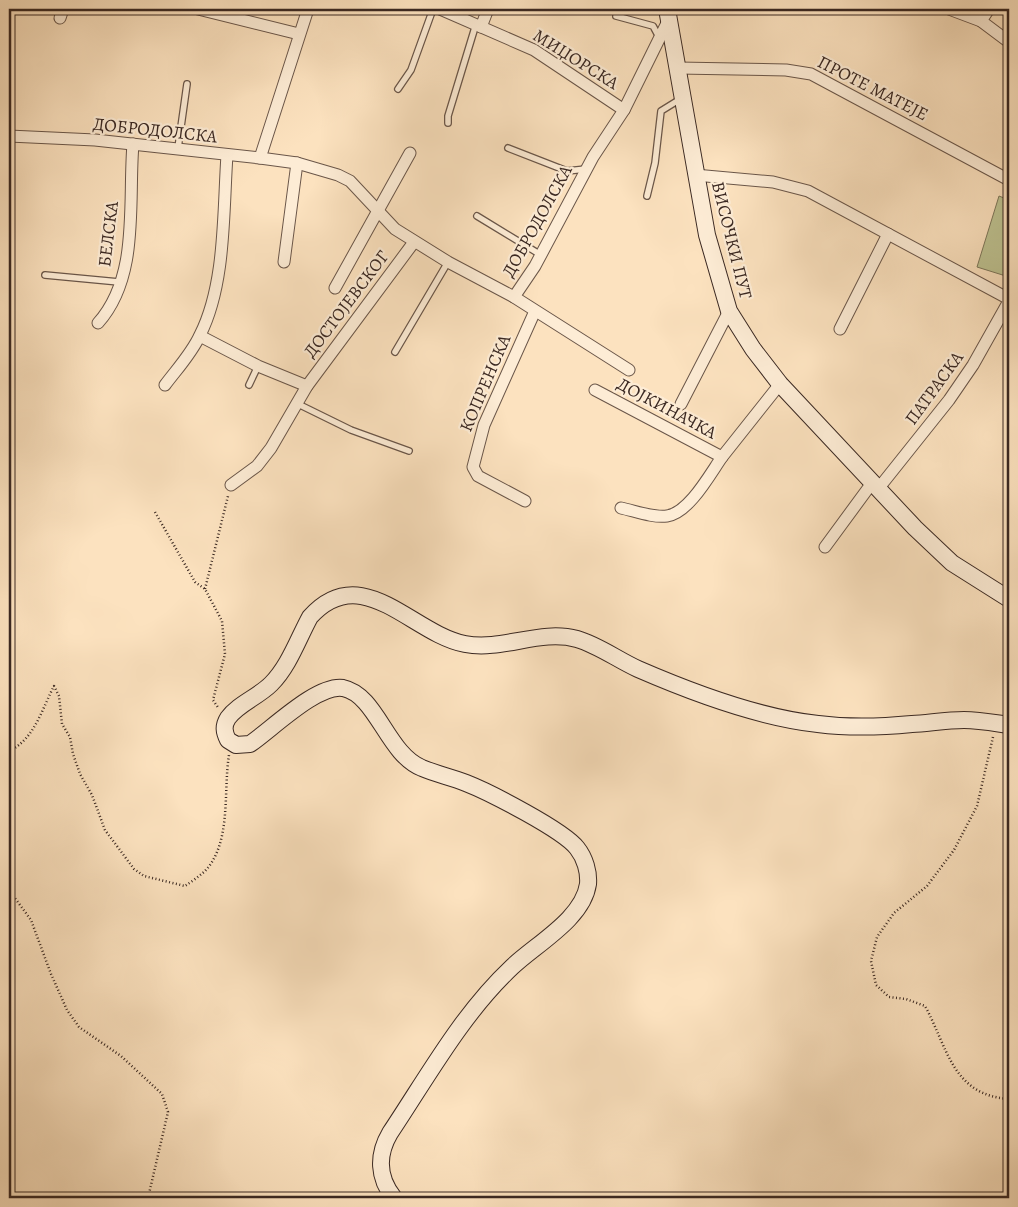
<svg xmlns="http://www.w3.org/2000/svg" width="1018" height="1207" viewBox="0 0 1018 1207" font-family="Alegreya,serif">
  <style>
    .green { fill: #bec392; stroke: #7c765a }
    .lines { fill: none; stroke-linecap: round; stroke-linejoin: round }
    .service-casing { stroke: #6a5649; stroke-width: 8 }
    .minor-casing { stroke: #6a5649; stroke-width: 13 }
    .secondary-casing { stroke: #3a2822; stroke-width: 18 }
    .path { stroke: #3a2822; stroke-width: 2.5; stroke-dasharray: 1 2.5; stroke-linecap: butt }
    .service { stroke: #fdecd5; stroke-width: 5.5 }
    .minor { stroke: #fdecd5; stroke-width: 11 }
    .secondary { stroke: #fdecd5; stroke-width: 16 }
    .labels { text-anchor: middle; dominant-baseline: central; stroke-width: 4.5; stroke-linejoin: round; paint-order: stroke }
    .street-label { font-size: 18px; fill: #3a2822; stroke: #fdecd5 }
  </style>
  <rect width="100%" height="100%" fill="#fce2bf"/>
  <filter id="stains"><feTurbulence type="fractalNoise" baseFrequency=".004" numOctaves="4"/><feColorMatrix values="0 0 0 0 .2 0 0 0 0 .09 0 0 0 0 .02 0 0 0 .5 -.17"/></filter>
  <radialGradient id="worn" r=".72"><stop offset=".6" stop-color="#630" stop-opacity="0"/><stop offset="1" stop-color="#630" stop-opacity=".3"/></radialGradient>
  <polygon class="green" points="999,196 1009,200 1009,277 977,267"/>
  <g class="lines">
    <g class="service-casing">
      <g id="service">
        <polyline points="616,16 653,26 659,37"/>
        <polyline points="398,89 411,70 433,9"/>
        <polyline points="448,123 448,116 476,24"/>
        <polyline points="178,148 187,84"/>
        <polyline points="508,148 567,171 586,169"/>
        <polyline points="647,196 655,163 661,111 682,98"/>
        <polyline points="477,216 541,255"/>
        <polyline points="45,275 119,282"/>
        <polyline points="395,352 448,262"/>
        <polyline points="249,385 258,366"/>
        <polyline points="296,403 351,430 409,451"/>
      </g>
    </g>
    <g class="minor-casing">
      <g id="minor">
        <polyline points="198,9 299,34"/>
        <polyline points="440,9 534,50 624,110"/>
        <polyline points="949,9 981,21 1009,42"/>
        <polyline points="60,18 63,9"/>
        <polyline points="981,21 989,9"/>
        <polyline points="481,27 488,9"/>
        <polyline points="678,68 786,70 811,74 1009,180"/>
        <polyline points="9,136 95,140 260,158 297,163 338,175 350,181 395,229 448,262 514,297 629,370"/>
        <polyline points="260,158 308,9"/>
        <polyline points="695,175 773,182 808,191 1009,299"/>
        <polyline points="284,262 297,163"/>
        <polyline points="335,288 410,153"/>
        <polyline points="514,297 535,266 593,157 624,110 669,19"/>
        <path d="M98,323C140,276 128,202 133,144"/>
        <polyline points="840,329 888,234"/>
        <polyline points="200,336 258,366 307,386"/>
        <path d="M165,385C177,369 192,353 200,335C226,284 223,211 227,155"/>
        <polyline points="595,390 722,457 780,384"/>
        <polyline points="681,404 729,311"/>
        <polyline points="231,485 257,466 271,448 307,386 414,242"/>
        <polyline points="878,489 949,400 973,365 1009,301"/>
        <polyline points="525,501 478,476 473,467 484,425 535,311"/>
        <path d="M621,508C635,511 653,518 667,516C689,513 710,474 722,457"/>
        <polyline points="825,547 872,483"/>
      </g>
    </g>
    <g class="secondary-casing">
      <g id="secondary">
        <polyline points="667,9 707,235 729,311 753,349 780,384 915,528 952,563 1009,599"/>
        <path d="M394,1198C378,1178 377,1155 390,1133C428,1076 462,1014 512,967C536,944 583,919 588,884C589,872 585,858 577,848C563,830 489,792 466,783C451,777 436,774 422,768C387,754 377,695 343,688C317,684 272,729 250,744L236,745L228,740C224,732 223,726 228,718C238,704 258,697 271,684C289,666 298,639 310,617C362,559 412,634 465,644C503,651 540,629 577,639C598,645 618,660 638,669C691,692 761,718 818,724C849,728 881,727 912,724C929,723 947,720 964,720C979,720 995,723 1009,725"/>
      </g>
    </g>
    <g class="path">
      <polyline points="155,512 195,582 205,589 222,621 225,654 213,700 219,709"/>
      <polyline points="205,589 228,496"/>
      <path d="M993,737L977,806L954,850L927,886L894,913L877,937L871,961L876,985L889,997L906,999L925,1006C948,1048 952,1095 1009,1099"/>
      <path d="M9,751C34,740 42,709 54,686L59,696L62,724L70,737L73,754L80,774L92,795L105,830L134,869L144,876L185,886C191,882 198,877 204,872C232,844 223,792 229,755"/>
      <polyline points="9,890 31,920 51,974 67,1010 79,1027 121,1056 162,1094 168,1112 148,1198"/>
    </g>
    <use href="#service" class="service"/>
    <use href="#minor" class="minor"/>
    <use href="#secondary" class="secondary"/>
  </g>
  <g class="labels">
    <g class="street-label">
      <text transform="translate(576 59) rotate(32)">МИЏОРСКА</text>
      <text transform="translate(873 88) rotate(27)">ПРОТЕ МАТЕЈЕ</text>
      <text transform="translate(155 130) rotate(6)">ДОБРОДОЛСКА</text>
      <text transform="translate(537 221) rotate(-61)">ДОБРОДОЛСКА</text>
      <text transform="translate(108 234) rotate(-83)">БЕЛСКА</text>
      <text transform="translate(732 240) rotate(76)">ВИСОЧКИ ПУТ</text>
      <text transform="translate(346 304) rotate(-53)">ДОСТОЈЕВСКОГ</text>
      <text transform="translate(485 383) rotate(-67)">КОПРЕНСКА</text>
      <text transform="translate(934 388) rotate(-54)">ПАТРАСКА</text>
      <text transform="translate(667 408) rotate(28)">ДОЈКИНАЧКА</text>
    </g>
  </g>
  <rect width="1018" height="1207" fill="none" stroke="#fce2bf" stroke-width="30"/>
  <rect x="10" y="10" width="998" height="1187" fill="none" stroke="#3a2822" stroke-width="2.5"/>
  <rect x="15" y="15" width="988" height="1177" fill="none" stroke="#3a2822"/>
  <rect width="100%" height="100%" filter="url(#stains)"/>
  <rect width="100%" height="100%" fill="url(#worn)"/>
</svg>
